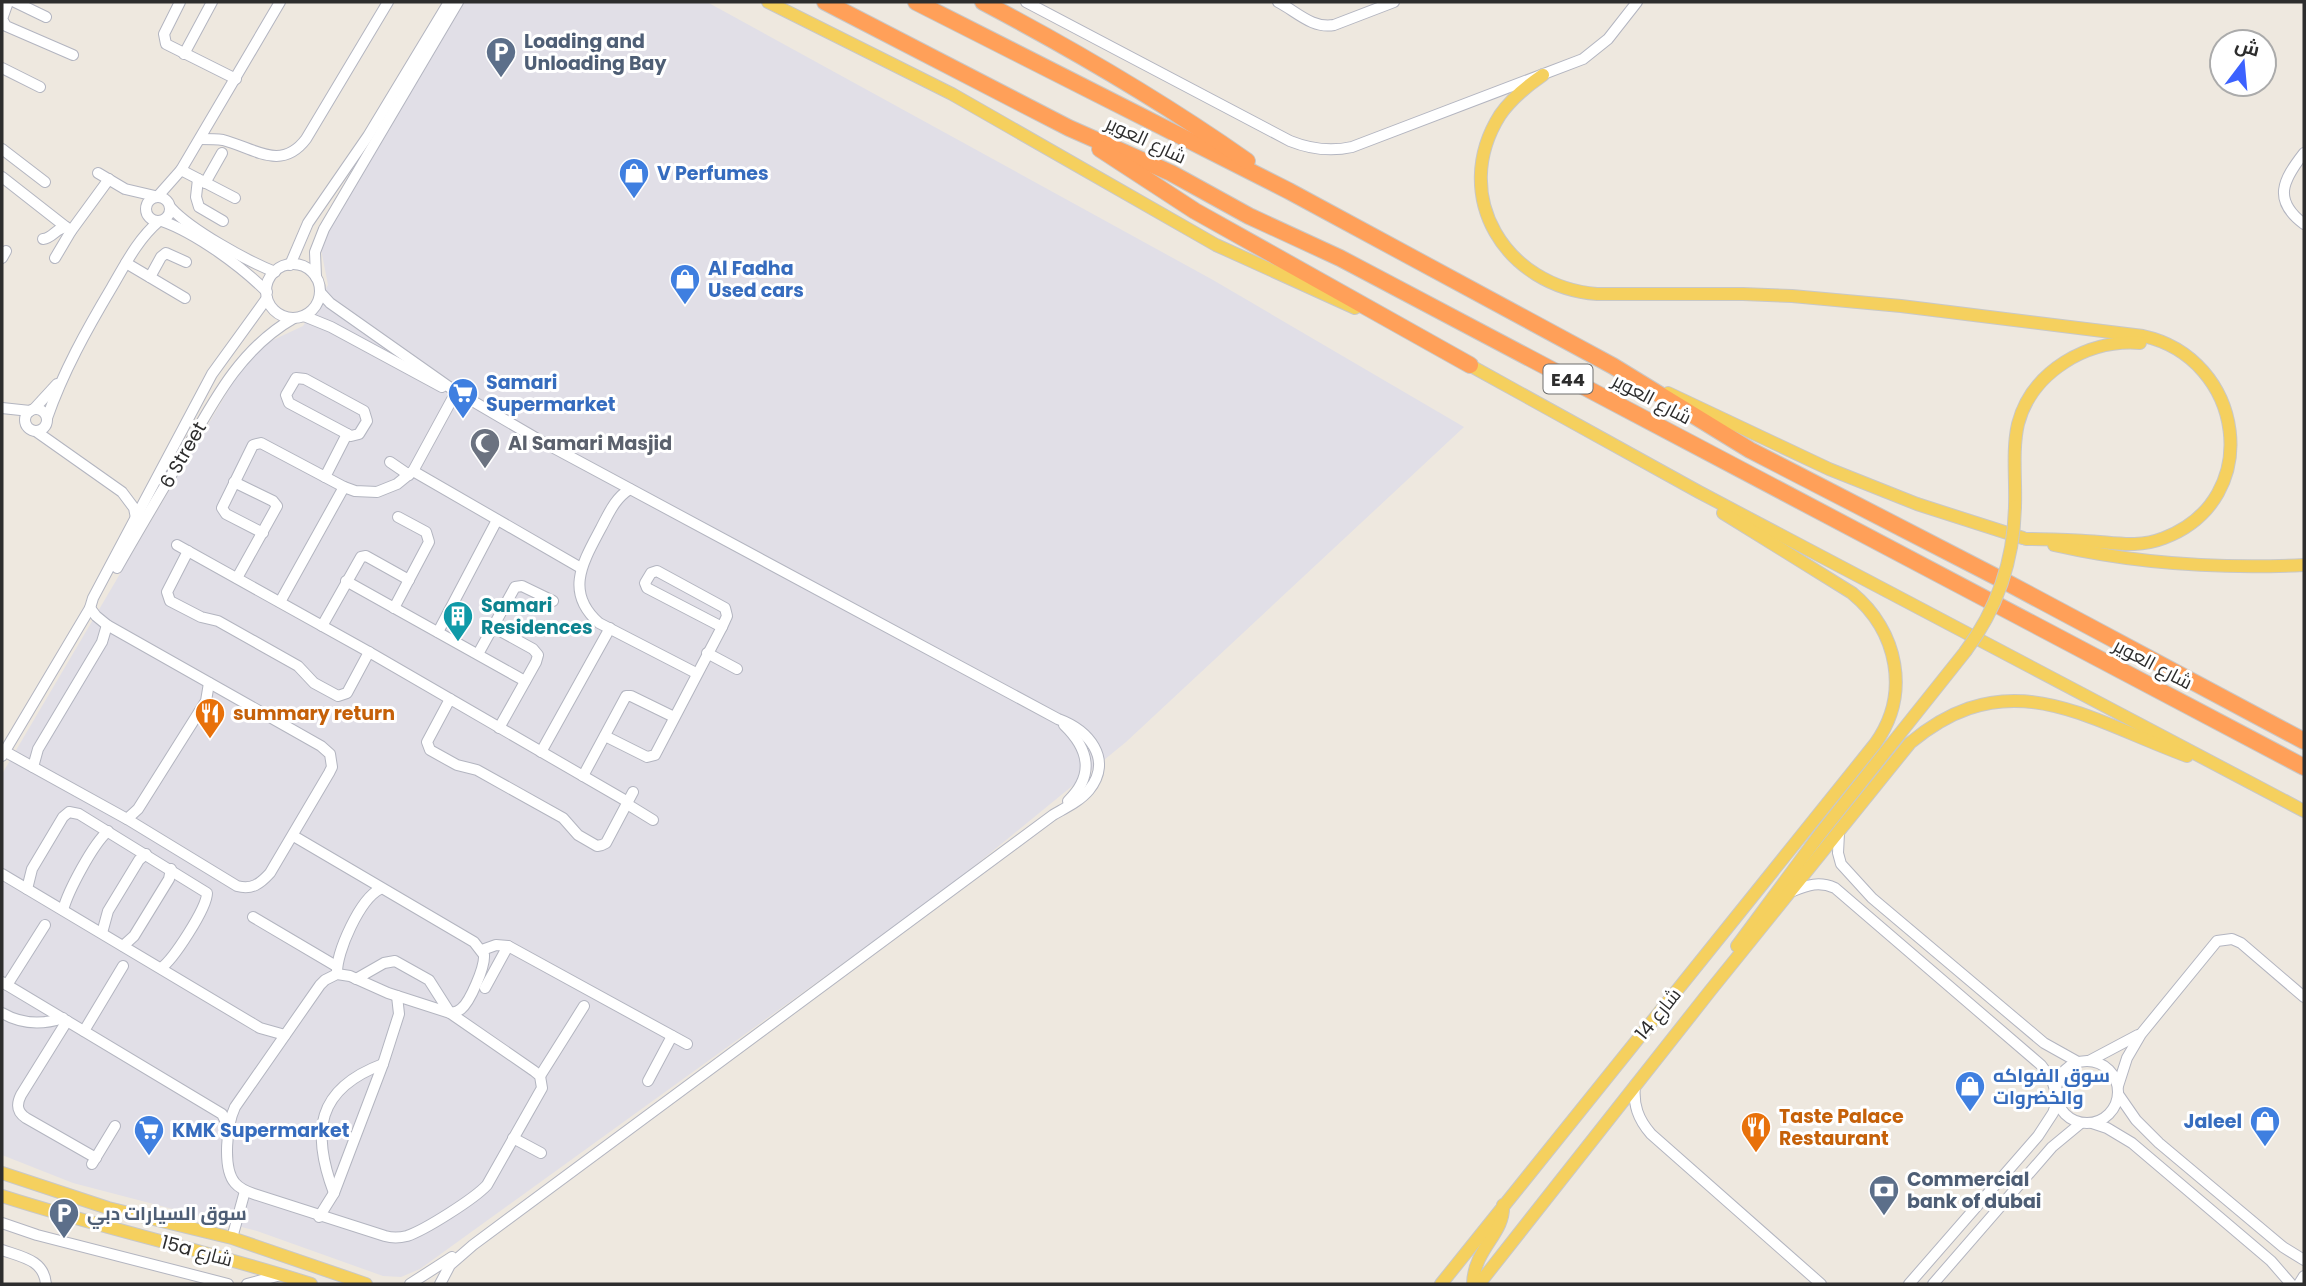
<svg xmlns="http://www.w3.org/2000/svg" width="2306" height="1286" viewBox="0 0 2306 1286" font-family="Poppins,Cairo,sans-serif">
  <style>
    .industrial { fill: #e1dfe7 }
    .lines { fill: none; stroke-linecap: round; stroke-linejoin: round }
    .minor-casing { stroke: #b3b5c0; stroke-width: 12 }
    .major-casing { stroke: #c8c8c8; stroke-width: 14 }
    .highway-casing { stroke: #c8c8c8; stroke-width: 18 }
    .minor { stroke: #fff; stroke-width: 10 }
    .major { stroke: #f5d05e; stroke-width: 12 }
    .highway { stroke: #ffa059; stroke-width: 16 }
    .major-bridge-casing { stroke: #c8c8c8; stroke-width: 14; stroke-linecap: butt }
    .major-bridge { stroke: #f5d05e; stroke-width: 12 }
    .labels { text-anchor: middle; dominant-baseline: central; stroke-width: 6; stroke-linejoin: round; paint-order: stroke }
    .shield { fill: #fff; stroke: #6c6c6c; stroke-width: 2 }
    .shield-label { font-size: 18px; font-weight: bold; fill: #2d2d2d }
    .service-label { font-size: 19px; font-weight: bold; fill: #4e5e75; stroke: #fff; text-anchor: start }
    .street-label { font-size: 19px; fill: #2d2d2d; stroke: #fff }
    .shop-label { font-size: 19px; font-weight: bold; fill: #366cbe; stroke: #fff; text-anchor: start }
    .worship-label { font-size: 19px; font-weight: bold; fill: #5b616d; stroke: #fff; text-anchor: start }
    .culture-label { font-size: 19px; font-weight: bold; fill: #0d838f; stroke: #fff; text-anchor: start }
    .food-label { font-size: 19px; font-weight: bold; fill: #c56008; stroke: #fff; text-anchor: start }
  </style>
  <rect width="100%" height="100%" fill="#eee8df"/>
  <polygon class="industrial" points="460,2 707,2 1213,280 1464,427 1126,742 950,886 420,1269 401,1277 383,1276 257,1231 73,1183 2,1155 2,774 252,350 303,326 328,285 319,239"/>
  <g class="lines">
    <g class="minor-casing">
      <g id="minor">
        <polyline points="8,2 2,19 6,26 73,55"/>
        <polyline points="15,2 46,17"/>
        <polyline points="180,2 164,34 166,44 236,79"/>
        <path d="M1026,2L1290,141C1310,149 1330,152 1352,147L1583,59L1608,39L1637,2"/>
        <path d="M1278,2C1296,11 1312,29 1334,25L1394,2"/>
        <polyline points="184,54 212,2"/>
        <polyline points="2,68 40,87"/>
        <path d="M200,139C207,139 216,139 223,140C254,148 281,172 306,139L388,2"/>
        <polyline points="2,149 45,182"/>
        <path d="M2304,153C2283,180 2272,200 2304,224"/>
        <polyline points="181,170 235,198"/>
        <polyline points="98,173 125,189 155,196"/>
        <polyline points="2,177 71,231"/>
        <polyline points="198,179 196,197 199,207 223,221"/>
        <polyline points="205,183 222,153"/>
        <polyline points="158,196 181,170 280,2"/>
        <circle cx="158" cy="209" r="12"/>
        <path d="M171,208C191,230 247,261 275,272"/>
        <path d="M162,221C196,233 241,266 267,292"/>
        <path d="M43,239C53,238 56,228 66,227"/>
        <polyline points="2,258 6,251"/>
        <polyline points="55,258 71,231 109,179"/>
        <polyline points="126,263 185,298"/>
        <circle cx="293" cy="291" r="27"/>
        <polyline points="290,265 308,223 368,136 449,2"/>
        <polyline points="150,277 161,257 166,253 186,262"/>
        <polyline points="316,277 315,252 324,229 458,2"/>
        <path d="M320,292L330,303L452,389L541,441L1058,719C1088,730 1114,759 1089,790C1080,801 1065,808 1053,815L473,1245L450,1265L440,1284"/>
        <polyline points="304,316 331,327 442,387"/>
        <polygon points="296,378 305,379 364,411 367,421 359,434 351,436 289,403 286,395"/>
        <polyline points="2,408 30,411"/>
        <circle cx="36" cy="420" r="11"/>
        <polyline points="34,409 57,384"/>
        <path d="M47,418C63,372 87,329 112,287C126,263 138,239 159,221"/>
        <polyline points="37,432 122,492 134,508 136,518"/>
        <polyline points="390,462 409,475"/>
        <polyline points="413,471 581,568"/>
        <polyline points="325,477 347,434"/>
        <polyline points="234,482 273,501 277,506 237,578"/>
        <path d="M630,489C615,498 609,513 601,528C583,562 564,592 599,623L696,673"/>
        <polyline points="263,533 226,514 222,508 253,445 261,443 344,487 355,491 377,492 397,484 413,471 456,392"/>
        <polyline points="177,545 369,652 628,802"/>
        <polyline points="188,551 167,592 170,601 201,617 218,621 298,666 314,683 338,696 347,693 369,652"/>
        <path d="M117,568C138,531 160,494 182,457C212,404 239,349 294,318"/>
        <polygon points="657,571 725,608 727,616 722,627 647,588 645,583 651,573"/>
        <polyline points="346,581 525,681"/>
        <polyline points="280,602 344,487"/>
        <polyline points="394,608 429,542 426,532 398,517"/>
        <polyline points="322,626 361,557 366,556 409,580"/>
        <polyline points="493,627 533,649 538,655 536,662 499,728"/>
        <polyline points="438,632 497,520"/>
        <polyline points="707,653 737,669"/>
        <polyline points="478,654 515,587 522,586 553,601"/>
        <polyline points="450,699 427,742 430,750 457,765 477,770 563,818 578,835 597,846 602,845 606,843 633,792"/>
        <path d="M1064,725C1089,749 1095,775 1068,801"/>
        <polyline points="605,736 647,757 655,755 722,627"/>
        <path d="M4,751L127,819L237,886C252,890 260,884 270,873L329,773L332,767L330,754L321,746L107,625L96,616L90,608"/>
        <polyline points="541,752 610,628"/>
        <polyline points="2,756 90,608 93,598 212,374 267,298"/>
        <polyline points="33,767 38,749 102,642 107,625"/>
        <polyline points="583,776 626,696 631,696 674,717"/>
        <polyline points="627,804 653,820"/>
        <polyline points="127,819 138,809 206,701 209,683"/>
        <polyline points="1839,833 1838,853 1841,864 1872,898 2044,1043 2078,1062"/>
        <path d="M297,838L474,942L484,955C485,967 470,1002 461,1009C456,1013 455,1012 450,1013L429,980L395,961L384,963L356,979"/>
        <polyline points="2,874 260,1028 285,1035"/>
        <path d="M27,889L32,869L63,817L69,812L79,814L207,893C207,908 173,960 161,968"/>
        <path d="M1793,891C1808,885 1819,881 1835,888L2041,1065L2052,1080L2055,1090"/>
        <path d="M63,910C68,891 93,844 108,831"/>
        <polyline points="253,917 336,966"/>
        <polyline points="102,933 108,911 139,860 146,854"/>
        <polyline points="123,946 134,936 169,879 171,869"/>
        <polyline points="482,950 496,945 508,946 687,1044"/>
        <path d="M337,974L350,976L388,993L450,1013L534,1071L540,1076L542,1088L487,1185C474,1199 425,1230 407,1236C399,1238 392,1238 385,1236L254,1194C248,1192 240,1189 235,1183C222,1168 227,1124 235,1107L320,985L325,980Z"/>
        <path d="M337,974C336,952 360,899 380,889"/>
        <polyline points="2,982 222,1114 228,1126"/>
        <polyline points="7,985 45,925"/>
        <polyline points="485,988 508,946"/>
        <path d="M2,1013C21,1024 42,1025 63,1018"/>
        <path d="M67,1021L21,1095C16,1105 17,1112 26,1118L96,1158"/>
        <polyline points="84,1031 123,966"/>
        <circle cx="2087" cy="1092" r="31"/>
        <polyline points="2089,1061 2138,1035"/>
        <polyline points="540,1076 584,1006"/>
        <polyline points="648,1081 672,1036"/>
        <path d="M1635,1085C1633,1105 1638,1119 1651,1134L1821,1284"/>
        <polyline points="2118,1086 2127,1058 2141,1034 2217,941 2232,939 2241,943 2304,997"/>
        <polyline points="2118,1094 2136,1120 2159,1143 2283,1247 2304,1260"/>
        <polyline points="2092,1123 2107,1128 2132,1143 2271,1261 2291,1284"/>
        <polyline points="513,1138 541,1153"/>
        <polyline points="92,1164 115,1126"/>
        <path d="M334,1193C311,1132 316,1089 383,1064"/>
        <polyline points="319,1217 334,1193 383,1064 399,1014 397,996"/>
        <polyline points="2,1223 37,1235 228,1284"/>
        <polyline points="232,1238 245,1191"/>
        <path d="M2,1250C22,1257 44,1260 46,1284"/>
        <polyline points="247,1284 281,1275"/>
        <polyline points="410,1284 452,1257"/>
        <polyline points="1909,1284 2038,1136 2053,1113 2057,1102"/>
        <polyline points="1933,1284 2052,1147 2081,1123"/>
        <polyline points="2299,1284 2304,1276"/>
      </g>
    </g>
    <g class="major-casing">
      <g id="major">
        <polyline points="768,2 952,94 1216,245 1355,308"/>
        <path d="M1543,75C1527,86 1511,99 1500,115C1449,196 1506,287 1597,294H1743L1792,296L1901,306L2143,336C2244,358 2266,499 2164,538C2136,549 2113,542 2085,541C2065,540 2046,539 2026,539"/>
        <polyline points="1462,361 1699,492 2304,811"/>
        <polyline points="1668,393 1829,469 1917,504 2023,538"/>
        <path d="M2015,506C2016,480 2012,450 2018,424C2032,371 2088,339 2140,343"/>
        <path d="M2054,545C2137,564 2219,569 2304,565"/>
        <polyline points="1737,946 1820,834 1965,652"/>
        <polyline points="2,1173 108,1208 232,1238 366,1284"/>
        <path d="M2,1196C104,1229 209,1251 311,1284"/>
        <path d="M1441,1284L1875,744C1911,694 1898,631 1852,593L1723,513"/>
        <path d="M1473,1284C1474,1248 1505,1234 1503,1205"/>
        <path d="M1479,1284L1710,991L1910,743C2009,660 2086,719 2187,756"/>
      </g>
    </g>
    <g class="highway-casing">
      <g id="highway">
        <polyline points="825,2 1069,128 1171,173 1249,216 1340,258 2304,767"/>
        <polyline points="916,2 1289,191 1613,366 1750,450 2006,582 2304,741"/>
        <path d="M983,2C1074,50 1163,102 1247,161"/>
        <polyline points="1100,149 1195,211 1470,365"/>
      </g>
    </g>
    <use href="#minor" class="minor"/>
    <use href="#major" class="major"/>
    <use href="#highway" class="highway"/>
    <g class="major-bridge-casing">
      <path id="major-bridge" d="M1965,652C1998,608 2014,561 2015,506"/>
    </g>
    <use href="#major-bridge" class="major-bridge"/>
  </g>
  <defs>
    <g id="parking-pin" transform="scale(1.575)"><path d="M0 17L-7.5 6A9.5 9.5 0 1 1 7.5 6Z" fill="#5c6f8a" stroke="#fff"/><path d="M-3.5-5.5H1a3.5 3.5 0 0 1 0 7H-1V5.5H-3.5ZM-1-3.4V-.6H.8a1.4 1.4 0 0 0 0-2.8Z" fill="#fff"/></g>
    <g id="shop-pin" transform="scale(1.575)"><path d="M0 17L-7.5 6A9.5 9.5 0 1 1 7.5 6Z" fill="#3f7fe0" stroke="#fff"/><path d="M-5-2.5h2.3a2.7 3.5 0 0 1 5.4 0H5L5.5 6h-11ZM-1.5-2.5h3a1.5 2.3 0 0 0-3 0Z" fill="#fff"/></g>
    <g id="supermarket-pin" transform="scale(1.575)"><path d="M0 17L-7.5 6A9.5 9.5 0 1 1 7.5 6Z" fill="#3f7fe0" stroke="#fff"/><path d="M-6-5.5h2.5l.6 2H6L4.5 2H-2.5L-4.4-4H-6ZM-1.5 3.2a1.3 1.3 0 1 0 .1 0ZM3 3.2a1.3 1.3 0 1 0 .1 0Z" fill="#fff"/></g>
    <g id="mosque-pin" transform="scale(1.575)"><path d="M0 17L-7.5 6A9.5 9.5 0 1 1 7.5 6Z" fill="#6b7280" stroke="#fff"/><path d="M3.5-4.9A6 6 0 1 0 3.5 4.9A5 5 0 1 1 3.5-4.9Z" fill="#fff"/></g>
    <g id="building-pin" transform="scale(1.575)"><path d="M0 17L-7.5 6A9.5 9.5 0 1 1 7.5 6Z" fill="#0f9aa8" stroke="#fff"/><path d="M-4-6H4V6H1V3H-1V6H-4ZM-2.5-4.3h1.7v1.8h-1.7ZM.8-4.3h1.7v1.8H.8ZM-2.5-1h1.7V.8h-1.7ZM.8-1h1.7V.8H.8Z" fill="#fff"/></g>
    <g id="restaurant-pin" transform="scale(1.575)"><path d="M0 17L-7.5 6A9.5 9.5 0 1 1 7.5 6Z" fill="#e8710a" stroke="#fff"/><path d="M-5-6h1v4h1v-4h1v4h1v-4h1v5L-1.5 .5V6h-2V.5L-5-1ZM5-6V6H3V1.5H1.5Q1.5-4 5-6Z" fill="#fff"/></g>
    <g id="bank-pin" transform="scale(1.575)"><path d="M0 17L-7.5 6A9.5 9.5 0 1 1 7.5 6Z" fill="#5c6f8a" stroke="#fff"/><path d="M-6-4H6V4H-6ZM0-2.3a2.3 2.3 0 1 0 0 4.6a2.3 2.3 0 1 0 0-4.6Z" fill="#fff"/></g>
  </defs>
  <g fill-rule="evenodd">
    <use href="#parking-pin" x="501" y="52"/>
    <use href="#shop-pin" x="634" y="173"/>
    <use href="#shop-pin" x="685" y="279"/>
    <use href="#supermarket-pin" x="463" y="393"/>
    <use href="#mosque-pin" x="485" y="443"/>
    <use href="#building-pin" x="458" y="616"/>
    <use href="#restaurant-pin" x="210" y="713"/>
    <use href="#shop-pin" x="1970" y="1086"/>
    <use href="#shop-pin" x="2265" y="1121"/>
    <use href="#restaurant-pin" x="1756" y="1127"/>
    <use href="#supermarket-pin" x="149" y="1130"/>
    <use href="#bank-pin" x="1884" y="1190"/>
    <use href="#parking-pin" x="64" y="1213"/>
  </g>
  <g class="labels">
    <rect class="shield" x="1543.5" y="364.5" width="49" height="29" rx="5"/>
    <g class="shield-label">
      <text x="1568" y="379">E44</text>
    </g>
    <g class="service-label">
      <text x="524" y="41">Loading and<tspan x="524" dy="22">Unloading Bay</tspan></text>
      <text x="1907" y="1179">Commercial<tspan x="1907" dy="22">bank of dubai</tspan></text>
      <text x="87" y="1213">سوق السيارات دبي</text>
    </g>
    <g class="street-label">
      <text transform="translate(1146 140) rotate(25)">شارع العوير</text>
      <text transform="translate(1652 399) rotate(28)">شارع العوير</text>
      <text transform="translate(183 455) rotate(-60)">6 Street</text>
      <text transform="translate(2153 664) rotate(28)">شارع العوير</text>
      <text transform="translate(1658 1014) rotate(-51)">شارع 14</text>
      <text transform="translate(197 1251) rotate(15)">15a شارع</text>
    </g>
    <g class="shop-label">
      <text x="657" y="173">V Perfumes</text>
      <text x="708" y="268">Al Fadha<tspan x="708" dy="22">Used cars</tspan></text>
      <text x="486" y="382">Samari<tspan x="486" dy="22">Supermarket</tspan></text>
      <text x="1993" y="1075">سوق الفواكه<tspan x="1993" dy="22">والخضروات</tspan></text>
      <text x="2242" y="1121" text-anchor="end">Jaleel</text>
      <text x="172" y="1130">KMK Supermarket</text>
    </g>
    <g class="worship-label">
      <text x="508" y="443">Al Samari Masjid</text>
    </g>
    <g class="culture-label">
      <text x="481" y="605">Samari<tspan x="481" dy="22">Residences</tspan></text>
    </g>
    <g class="food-label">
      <text x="233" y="713">summary return</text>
      <text x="1779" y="1116">Taste Palace<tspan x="1779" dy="22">Restaurant</tspan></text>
    </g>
  </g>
  <rect width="2306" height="1286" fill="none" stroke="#2d2d2d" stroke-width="7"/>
  <g transform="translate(2243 63) rotate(16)"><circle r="33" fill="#ffffff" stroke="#ababab" stroke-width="2"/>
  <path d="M0-5L12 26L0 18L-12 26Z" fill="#3c62ff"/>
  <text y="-10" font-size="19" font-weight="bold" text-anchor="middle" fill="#2d2d2d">ش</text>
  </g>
</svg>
